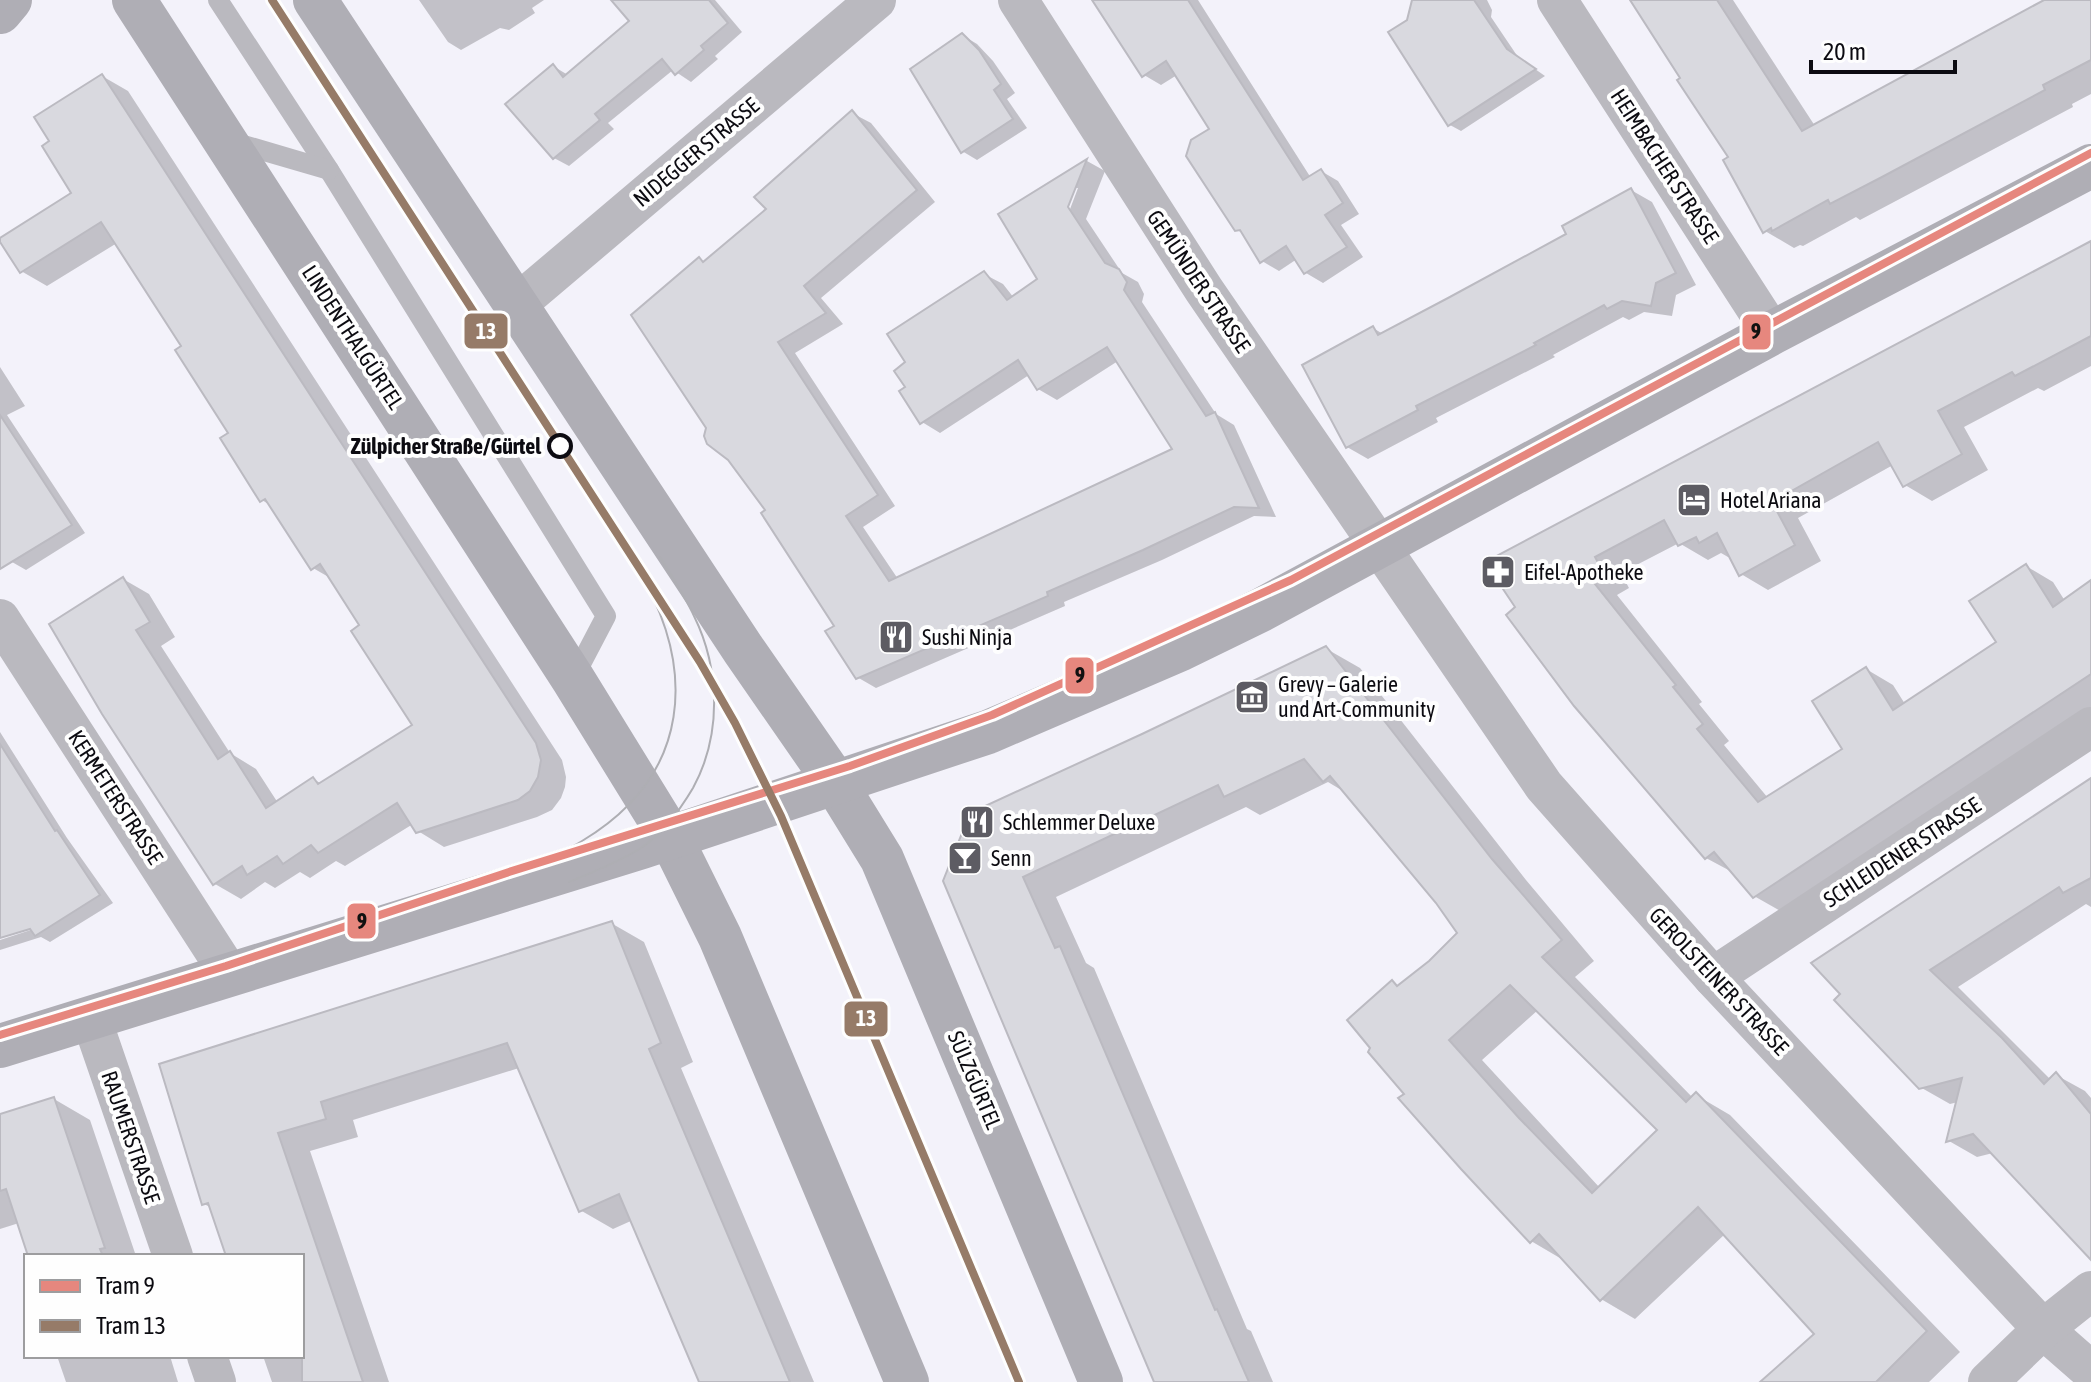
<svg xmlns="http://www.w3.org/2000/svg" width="2091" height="1382" viewBox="0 0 2091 1382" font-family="'Asap Condensed',sans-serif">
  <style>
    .shadow { fill: #0003; fill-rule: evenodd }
    .building { fill: #d9d9df; stroke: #bbbac1; stroke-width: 2; fill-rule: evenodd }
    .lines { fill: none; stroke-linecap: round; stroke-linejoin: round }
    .lane { stroke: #bab9bf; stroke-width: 20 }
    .street { stroke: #bab9bf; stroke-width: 40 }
    .secondary { stroke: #afaeb5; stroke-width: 44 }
    .tram { stroke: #aeaeb3; stroke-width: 2 }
    .tram-1-casing { stroke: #fefefe; stroke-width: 14 }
    .tram-2-casing { stroke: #fefefe; stroke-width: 14 }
    .tram-1 { stroke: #e6877e; stroke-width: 8 }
    .tram-2 { stroke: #967b68; stroke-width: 8 }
    .stop-dot { fill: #fefefe; stroke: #0c0b11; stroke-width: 4 }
    .labels { text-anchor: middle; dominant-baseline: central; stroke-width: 8; stroke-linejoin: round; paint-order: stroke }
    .street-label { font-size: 22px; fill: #0c0b11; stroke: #fefefe }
    .stop-label { font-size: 22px; font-weight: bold; fill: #0c0b11; stroke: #fefefe; text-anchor: end }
    .poi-label { font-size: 22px; fill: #0c0b11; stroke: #fefefe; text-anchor: start }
    .line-badge { stroke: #fefefe; stroke-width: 3 }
    .badge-label { font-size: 22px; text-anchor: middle; font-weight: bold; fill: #fff }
    .pale-badge-label { font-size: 22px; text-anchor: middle; font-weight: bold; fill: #111 }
  </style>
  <rect width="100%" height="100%" fill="#f3f2fa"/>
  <g class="shadow">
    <polygon points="419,0 544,0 532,8 535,13 509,30 500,28 461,50 448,42"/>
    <polygon points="641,0 715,0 742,32 715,56 718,59 691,82 673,70 608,123 614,129 569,166 554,158 553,66 568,75 631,21"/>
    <polygon points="1095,0 1198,0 1311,178 1321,171 1338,181 1359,214 1341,225 1363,257 1323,283 1306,273 1297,259 1279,271 1262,261 1245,234 1237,230 1212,129 1177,75 1161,85 1144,75"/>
    <polygon points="1416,0 1487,0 1492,10 1491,17 1518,57 1545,76 1461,131 1450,125 1408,21"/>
    <polygon points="1632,0 1733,0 1815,126 2048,0 2091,0 2091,94 2072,104 2073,107 1860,220 1856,217 1803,246 1800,245 1794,248 1765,231 1731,158"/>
    <polygon points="962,35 977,44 993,61 1015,93 1007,99 1027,128 977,160 962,151"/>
    <polygon points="102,76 128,91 562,760 566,777 565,787 561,798 552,810 537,817 444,847 418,831 413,824 345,866 336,861 310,878 300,872 275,888 265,882 241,899 215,884 104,712 123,579 149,594 175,637 161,646 230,753 256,769 278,803 313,779 322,784 415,726 361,625 332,579 313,568 273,507 262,500 230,433 183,347 117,243 47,286 21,271 74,193 52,142"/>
    <path d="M852,113L871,123L935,202L821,298L843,324L795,353L895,506L863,527L898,579L1175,450L1118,361L1057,400L1038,389L1029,375L940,433L922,422L908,387V362L984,274L1003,284L1014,298L1040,279L1001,214L1087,161L1105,171L1086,219L1122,273L1138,282L1144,294L1142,302L1216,414L1234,425L1276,517L1254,516L1162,560L1064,602L1065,606L876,688L857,677L837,627L768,511L700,260L705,263L768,209ZM1073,188H1078L1067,217L1063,215Z"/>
    <polygon points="1631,190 1652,202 1696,285 1676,295 1672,316 1644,312 1629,320 1623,317 1553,355 1555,357 1436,418 1438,422 1368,459 1347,447 1373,328 1383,334 1568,235"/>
    <polygon points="2091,242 2091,366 2044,391 2038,388 1964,427 1988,470 1932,501 1905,485 1893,465 1798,518 1821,561 1768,590 1741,574 1731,556 1728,557 1721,553 1708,560 1679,543 1621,573 1629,588 1617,595 1702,702 1699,704 1729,741 1724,745 1768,798 1845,749 1866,669 1893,685 1905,704 1999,643 2026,566 2053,582 2065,601 2091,582 2091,708 1782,912 1754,896 1734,873 1706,858 1518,608 1487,563"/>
    <polygon points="0,367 25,406 7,415 85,533 26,570 12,562 0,544"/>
    <path d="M1325,648L1360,668L1526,880L1594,961L1575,977L1693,1098L1696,1095L1730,1115L1960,1352L1929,1382H1763L1817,1334L1725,1234L1635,1319L1601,1299L1565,1261L1531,1241L1407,1094L1392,982L1400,987L1431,962L1460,933L1438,902L1348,794L1328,782L1260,815L1246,807L1056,897L1086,963L1094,968L1247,1329L1251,1331L1273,1382H1157L945,881ZM1538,1010L1660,1130L1600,1188L1482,1060Z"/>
    <polygon points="0,732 67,838 113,903 50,942 41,937 0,950 0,940 40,927 39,924 0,936"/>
    <polygon points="2091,780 2091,907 2086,904 1958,987 2051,1080 2056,1075 2085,1091 2091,1098 2091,1251 1993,1153 1977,1157 1949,1141 1958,1102 1950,1104 1920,1087 1837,1000"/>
    <polygon points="611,923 644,942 693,1062 681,1068 814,1382 701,1382 633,1220 613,1229 580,1210 519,1068 353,1120 358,1137 310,1151 389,1382 272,1382 263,1356 302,1356 302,1256 228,1256 212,1208 204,1204 161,1065"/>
    <polygon points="54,1099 90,1120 136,1256 30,1256 19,1223 0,1229 0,1116"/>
    <polygon points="57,1356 170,1356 178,1382 66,1382"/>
  </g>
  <g class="building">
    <polygon points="611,0 709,0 728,23 701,46 704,50 675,75 662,59 595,114 600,120 553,159 505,104 553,64 563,77 629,21"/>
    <polygon points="1092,0 1188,0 1303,180 1321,169 1343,203 1325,215 1347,247 1304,274 1286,246 1260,263 1240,230 1235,231 1186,156 1191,140 1209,129 1166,61 1142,77"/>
    <polygon points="1412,0 1474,0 1507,49 1536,69 1448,126 1388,32 1407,20"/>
    <polygon points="1630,0 1717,0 1802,131 2044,0 2091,0 2091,60 2043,85 2045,90 1882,177 1830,204 1828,200 1772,231 1771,228 1763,233 1723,160 1728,157 1677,80 1680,78"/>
    <polygon points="962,33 979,50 1001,84 994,90 1013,119 961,153 910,69"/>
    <polygon points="102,74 536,743 541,760 538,777 530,791 518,800 416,833 397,803 318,853 311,845 283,864 277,856 247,875 242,866 213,885 102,714 49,624 123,577 150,622 136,630 218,759 230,751 266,808 313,777 318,784 412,725 351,631 359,625 320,564 311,570 265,499 260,502 220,438 228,433 175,350 181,346 101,222 20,273 0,242 0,238 71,193 42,146 49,141 34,117"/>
    <polygon points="852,110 917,190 804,286 826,313 778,342 878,495 846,516 889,581 1172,449 1107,347 1037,390 1018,360 920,424 899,391 905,387 894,371 905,362 887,334 984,271 1007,300 1037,279 998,214 1087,159 1068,207 1105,263 1119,269 1127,282 1124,290 1206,416 1215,412 1259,508 1234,507 1143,550 1047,592 1048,596 856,679 825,631 834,626 761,513 765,510 728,460 707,444 704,436 706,428 631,315 699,257 703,262 766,209 754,197"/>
    <polygon points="1631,188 1676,273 1656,283 1651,306 1622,301 1607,309 1604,305 1534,343 1536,345 1416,406 1418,410 1346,448 1302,365 1373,326 1378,335 1448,298 1566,234 1562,226"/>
    <polygon points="2091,241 2091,336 2015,376 2012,372 1938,411 1962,454 1903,487 1878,442 1772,502 1795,545 1739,576 1717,533 1699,543 1696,537 1678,546 1664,520 1595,557 1603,572 1591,579 1676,685 1673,687 1703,724 1697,729 1758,802 1842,749 1812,701 1866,667 1893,710 1996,642 1969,601 2026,564 2053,607 2091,580 2091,674 1753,898 1714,852 1705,859 1574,706 1506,615 1515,607 1485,562"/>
    <polygon points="0,415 72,525 0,569"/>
    <path d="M1326,646L1492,859L1562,940L1542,957L1686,1102L1696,1092L1927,1331L1876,1382H1760L1814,1334L1698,1207L1600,1301L1539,1234L1530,1243L1461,1169L1398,1098L1404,1094L1368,1052L1370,1048L1347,1020L1392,980L1397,986L1429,961L1457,933L1436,903L1330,776L1323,782L1304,759L1224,797L1218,785L1023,877L1055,948L1060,946L1215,1310L1217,1309L1249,1382H1154L943,881L970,813L1142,734ZM1510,985L1657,1130L1592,1193L1519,1118L1449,1040Z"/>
    <polygon points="0,744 55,831 57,830 100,895 35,936 30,929 0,938"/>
    <polygon points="2091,778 2091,878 2063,893 2059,887 1930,970 2002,1038 2044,1084 2056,1072 2091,1114 2091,1260 1973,1134 1946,1142 1962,1078 1919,1089 1834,1000 1840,994 1811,963"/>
    <polygon points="612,921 661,1043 649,1049 790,1382 699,1382 619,1194 579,1212 507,1043 321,1102 326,1119 278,1133 363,1382 302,1382 302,1256 226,1256 208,1203 202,1205 159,1064"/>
    <polygon points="54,1097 105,1248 100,1249 103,1256 28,1256 6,1189 0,1191 0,1114"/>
  </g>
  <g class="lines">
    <g class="lane">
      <polyline points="218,0 329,170 606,616 573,679"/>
      <polyline points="230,141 329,170"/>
    </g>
    <g class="street">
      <polyline points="1018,0 1204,290 1544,786 1713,977 2043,1329 2091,1371"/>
      <polyline points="1557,0 1772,333"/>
      <polyline points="516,305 876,0"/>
      <polyline points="0,619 230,975"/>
      <polyline points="1713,977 2091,727"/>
      <polyline points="91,1018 173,1256"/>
      <polyline points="207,1356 216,1382"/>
      <polyline points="1988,1382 2043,1329 2091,1291"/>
    </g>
    <g class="secondary">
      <polyline points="134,0 573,679 671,838 720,937 907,1382"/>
      <polyline points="315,0 743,649 829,773 882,859 1101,1382"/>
      <polyline points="0,12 10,0"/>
      <polyline points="0,1046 642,847 988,732 1181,649 1261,610 1772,333 2091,166"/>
    </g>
    <g class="tram">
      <path d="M509,872C533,862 560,855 582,841C692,775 698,668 636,566"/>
      <path d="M569,882C593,872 619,862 641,848C663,833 680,810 693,788C722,735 720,669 694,616C685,596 672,577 660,557"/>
    </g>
    <g class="tram-1-casing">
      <polyline id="tram-1" points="0,1035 226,966 509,872 850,766 992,715 1291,580 2091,153"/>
    </g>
    <g class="tram-2-casing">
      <polyline id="tram-2" points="272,0 700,662 735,723 781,816 1019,1382"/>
    </g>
    <use href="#tram-1" class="tram-1"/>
    <use href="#tram-2" class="tram-2"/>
  </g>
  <defs>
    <g id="hotel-square" transform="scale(1.8)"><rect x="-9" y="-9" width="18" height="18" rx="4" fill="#5d5c63" stroke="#fefefe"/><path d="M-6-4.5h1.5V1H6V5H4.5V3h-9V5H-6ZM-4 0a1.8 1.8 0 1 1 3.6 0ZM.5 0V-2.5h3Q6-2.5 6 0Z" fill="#fff"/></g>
    <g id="pharmacy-square" transform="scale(1.8)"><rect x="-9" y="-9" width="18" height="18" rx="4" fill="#5d5c63" stroke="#fefefe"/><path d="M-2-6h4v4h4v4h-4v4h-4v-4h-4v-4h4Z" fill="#fff"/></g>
    <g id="restaurant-square" transform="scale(1.8)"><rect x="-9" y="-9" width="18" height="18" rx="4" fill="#5d5c63" stroke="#fefefe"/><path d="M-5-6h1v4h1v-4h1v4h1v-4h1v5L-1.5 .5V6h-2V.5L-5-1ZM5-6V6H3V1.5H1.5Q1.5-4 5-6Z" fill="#fff"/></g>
    <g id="museum-square" transform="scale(1.8)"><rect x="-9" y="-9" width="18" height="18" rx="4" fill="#5d5c63" stroke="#fefefe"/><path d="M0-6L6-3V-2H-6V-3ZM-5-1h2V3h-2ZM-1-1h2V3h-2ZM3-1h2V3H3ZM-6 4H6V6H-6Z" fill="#fff"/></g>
    <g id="bar-square" transform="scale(1.8)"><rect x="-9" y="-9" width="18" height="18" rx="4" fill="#5d5c63" stroke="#fefefe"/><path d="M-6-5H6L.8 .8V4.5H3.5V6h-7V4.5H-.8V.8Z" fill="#fff"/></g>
  </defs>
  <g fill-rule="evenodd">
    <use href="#hotel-square" x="1694" y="500"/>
    <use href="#pharmacy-square" x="1498" y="572"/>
    <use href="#restaurant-square" x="896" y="637"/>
    <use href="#museum-square" x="1252" y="697"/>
    <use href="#restaurant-square" x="977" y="822"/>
    <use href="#bar-square" x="965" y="858"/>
  </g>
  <circle class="stop-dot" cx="560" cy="446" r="11"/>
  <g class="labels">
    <g class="street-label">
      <text transform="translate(696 152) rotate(-40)">NIDEGGER STRASSE</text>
      <text transform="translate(1665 166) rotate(57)">HEIMBACHER STRASSE</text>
      <text transform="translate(1199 281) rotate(56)">GEMÜNDER STRASSE</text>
      <text transform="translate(353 337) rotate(57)">LINDENTHALGÜRTEL</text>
      <text transform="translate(116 797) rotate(57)">KERMETERSTRASSE</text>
      <text transform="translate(1902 852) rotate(-33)">SCHLEIDENER STRASSE</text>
      <text transform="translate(1719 981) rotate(47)">GEROLSTEINER STRASSE</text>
      <text transform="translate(975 1080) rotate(67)">SÜLZGÜRTEL</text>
      <text transform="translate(131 1137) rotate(71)">RAUMERSTRASSE</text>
    </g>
    <g class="stop-label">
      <text x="541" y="446">Zülpicher Straße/Gürtel</text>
    </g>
    <g class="poi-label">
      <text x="1720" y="500">Hotel Ariana</text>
      <text x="1524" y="572">Eifel-Apotheke</text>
      <text x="922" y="637">Sushi Ninja</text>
      <text x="1278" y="684">Grevy – Galerie<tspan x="1278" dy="25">und Art-Community</tspan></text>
      <text x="1003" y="822">Schlemmer Deluxe</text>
      <text x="991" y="858">Senn</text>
    </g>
  </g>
  <g class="line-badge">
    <rect x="463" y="312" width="46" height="38" rx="8" fill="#967b68"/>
    <rect x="1741" y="313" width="31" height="38" rx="8" fill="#e6877e"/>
    <rect x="1064" y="656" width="31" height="39" rx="8" fill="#e6877e"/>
    <rect x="346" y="902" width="31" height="38" rx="8" fill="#e6877e"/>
    <rect x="843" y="1000" width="46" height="38" rx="8" fill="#967b68"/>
  </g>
  <g class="badge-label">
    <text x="486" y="339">13</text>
    <text x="866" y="1026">13</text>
  </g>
  <g class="pale-badge-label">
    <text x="1756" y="339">9</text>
    <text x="1080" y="683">9</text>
    <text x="362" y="929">9</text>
  </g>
  <rect x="24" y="1254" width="280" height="104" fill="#fefefe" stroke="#9d9d9f" stroke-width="2"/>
  <rect x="40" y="1280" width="40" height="12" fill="#e6877e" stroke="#9d9d9f" stroke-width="2"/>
  <text x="96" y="1294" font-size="24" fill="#0c0b11">Tram 9</text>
  <rect x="40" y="1320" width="40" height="12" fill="#967b68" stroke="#9d9d9f" stroke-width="2"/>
  <text x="96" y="1334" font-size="24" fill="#0c0b11">Tram 13</text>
  <path d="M1811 60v12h144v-12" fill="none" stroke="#0c0b11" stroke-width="4"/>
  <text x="1823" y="60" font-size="24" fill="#0c0b11" stroke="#fefefe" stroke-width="6" paint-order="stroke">20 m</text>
</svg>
